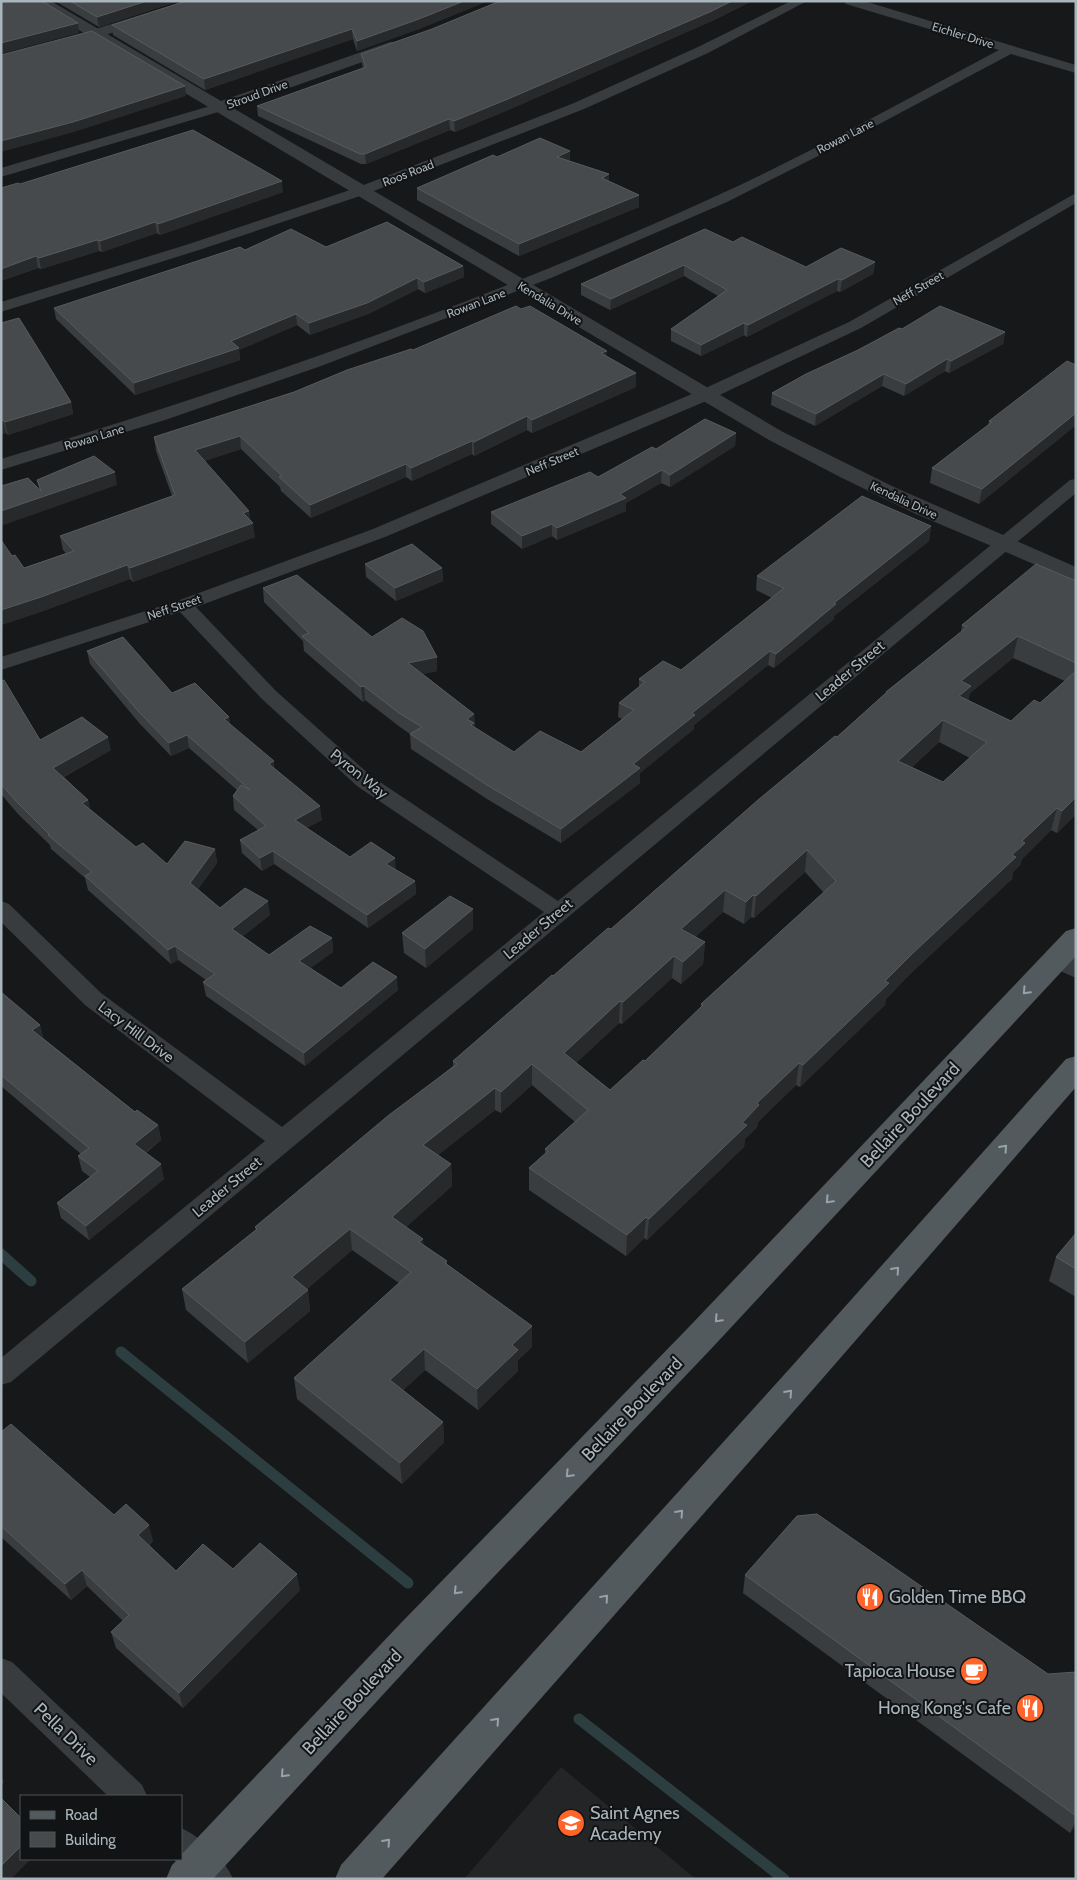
<svg xmlns="http://www.w3.org/2000/svg" width="1077" height="1880" viewBox="0 0 1077 1880" font-family="Cabin,sans-serif">
  <style>
    .built { fill: #232527 }
    .lines { fill: none; stroke-linecap: round; stroke-linejoin: round }
    .stream { stroke: #2c3e3f; stroke-width: 11 }
    .minor { fill: #383c3f; fill-rule: evenodd }
    .tertiary { fill: #383c3f; fill-rule: evenodd }
    .primary { fill: #535a5e; fill-rule: evenodd }
    .wall { fill: #3a3d3f; fill-rule: evenodd }
    .shaded-wall { fill: #27292b }
    .building { fill: #464a4d; stroke: #555b5e; fill-rule: evenodd }
    .oneway { stroke: #97a3a8 }
    .labels { text-anchor: middle; dominant-baseline: central; stroke-width: 4; stroke-linejoin: round; paint-order: stroke }
    .far-street-label { font-size: 12px; fill: #a8b5bb; stroke: #121315 }
    .street-label { font-size: 15px; fill: #a8b5bb; stroke: #121315 }
    .near-street-label { font-size: 18px; fill: #a8b5bb; stroke: #121315 }
    .near-poi-label { font-size: 18px; fill: #a8b5bb; stroke: #121315; text-anchor: start }
  </style>
  <rect width="100%" height="100%" fill="#17181a"/>
  <polygon class="built" points="561,1767 696,1879 464,1879"/>
  <g class="lines">
    <g class="stream">
      <polyline points="1,1254 31,1281"/>
      <polyline points="121,1352 408,1583"/>
      <polyline points="579,1719 784,1879"/>
    </g>
    <g class="minor">
      <polygon points="185,1 205,1 203,4 80,43 75,44 69,40 70,37"/>
      <polygon points="791,1 807,1 708,53 584,109 366,194 199,250 1,312 1,302 189,244 356,188 574,103 698,47"/>
      <path d="M844,1H864L1076,65V73L1011,54L836,147L727,202L551,278L321,366L165,420L1,470V459C244,386 484,302 714,197C811,153 905,100 999,50L846,4Z"/>
      <polygon points="220,103 225,104 227,107 225,110 1,177 1,168"/>
      <polygon points="1076,193 1076,203 861,328 711,399 385,537 196,607 276,691 371,776 558,901 1070,480 1076,479 1076,493 11,1382 1,1385 1,1358 265,1141 85,1005 1,922 1,901 9,904 101,993 282,1127 544,912 357,786 262,699 180,612 1,670 1,657 177,601 373,529 699,391 849,322"/>
      <polygon points="1,1658 12,1662 142,1785 147,1796 108,1796 1,1693"/>
      <path d="M181,1828C200,1836 226,1860 233,1879H193L173,1859H181Z"/>
    </g>
    <g class="tertiary">
      <polygon points="33,1 51,1 221,101 390,42 402,42 404,45 402,48 233,108 783,432 894,487 1076,567 1076,582 916,514 842,478 769,440 35,4"/>
      <polygon points="1057,948 1076,956 1076,978 1047,965 1043,958 1047,951"/>
    </g>
    <g class="primary">
      <polygon points="1076,928 1076,956 711,1349 426,1648 213,1879 166,1879 172,1865 178,1859 181,1859 181,1855 400,1624 687,1329 1066,931"/>
      <polygon points="1076,1056 1076,1087 816,1386 382,1879 335,1879 341,1865 792,1366 1066,1059"/>
    </g>
  </g>
  <g class="wall">
    <polygon points="55,1 179,1 99,27"/>
    <polygon points="186,1 488,1 419,29 357,51 353,39 205,90 113,35 112,25"/>
    <polygon points="500,1 752,1 712,21 508,110 455,132 450,130 366,164 361,164 258,116 257,106 363,68 362,64 361,54 432,29"/>
    <polygon points="570,151 570,161 609,174 609,182 639,195 639,207 519,256 417,200 417,188 497,157"/>
    <polygon points="20,184 283,192 160,235 157,233 102,252 99,251 41,269 38,268 1,281 1,188"/>
    <polygon points="733,242 806,267 875,262 873,274 840,292 837,291 747,337 744,335 701,356 671,341 671,329 718,296 684,276 610,310 581,295 581,284"/>
    <polygon points="326,247 463,266 464,277 425,293 418,289 368,314 310,335 297,325 239,350 240,360 135,395 56,319 54,308 245,250"/>
    <polygon points="521,309 606,356 636,387 532,433 527,430 474,456 472,454 412,481 406,477 311,518 281,491 280,487 241,449 204,461 250,520 255,537 133,582 130,579 43,611 1,625 1,540 12,556 24,568 66,553 63,550 60,536 172,496 156,451 154,437 294,392 413,350"/>
    <polygon points="1,323 71,402 73,414 8,435 6,433 1,434"/>
    <polygon points="902,329 1005,332 1003,344 949,373 945,371 904,396 882,386 815,426 771,405 772,393 858,350"/>
    <polygon points="1076,365 1076,425 979,504 930,483 932,468 988,425 989,421"/>
    <polygon points="736,433 735,446 670,487 661,483 626,503 626,511 557,540 552,536 522,549 491,524 491,512 598,477 656,449"/>
    <polygon points="931,526 929,541 834,616 834,619 774,668 768,665 694,725 694,729 640,773 640,783 561,843 487,799 411,749 410,734 400,727 365,700 363,702 304,651 303,641 264,602 263,588 372,637 437,671 423,674 474,714 475,728 514,752 581,752 622,719 618,717 619,703 639,687 639,679 681,670 772,598 756,590 757,576"/>
    <polygon points="365,564 442,568 443,581 396,601 366,577"/>
    <path d="M1076,581V814L1057,833L1051,830L1022,859L1020,865L1013,872L1012,879L909,975L886,999L885,1005L800,1087L796,1085L758,1122L757,1127L745,1139L744,1147L647,1240L644,1238L626,1256L529,1190V1168L545,1154V1149L575,1122L532,1085L501,1113L495,1110L438,1155L451,1164L452,1186L406,1227L424,1245L447,1261V1264L532,1326V1347L518,1360V1371L478,1410L425,1370L403,1390L443,1422L444,1442L402,1484L297,1399L294,1378L399,1283L352,1250L307,1289L308,1290L310,1311L248,1363L186,1310L182,1289L256,1230L255,1227L453,1066V1061L553,976L611,929L837,737L885,694L886,692L961,632L962,625ZM1013,658L1065,681L1040,703L1011,721L968,701L970,693ZM939,742L970,758L943,782L912,767ZM805,872L824,893L701,1004V1008L645,1061L610,1090L576,1063L619,1023L622,1024L672,978L681,984L703,964L705,942L695,937L723,912L744,924L751,917L754,918Z"/>
    <polygon points="87,651 172,693 229,717 230,724 275,769 322,820 306,828 350,857 395,869 415,881 416,894 368,928 274,864 262,871 242,853 240,840 258,830 234,810 233,796 237,790 189,748 171,756 140,724 90,664"/>
    <polygon points="1,681 40,740 111,750 64,777 88,800 90,809 136,847 167,864 215,849 217,863 198,889 220,908 270,915 243,936 269,955 332,938 333,952 310,968 341,988 398,990 305,1066 206,996 203,982 206,980 178,960 171,964 88,890 85,878 51,849 50,845 18,814 1,794"/>
    <polygon points="473,909 473,929 426,968 404,953 402,933"/>
    <polygon points="1,992 40,1025 43,1038 135,1112 158,1125 161,1140 146,1153 164,1179 89,1240 61,1218 57,1203 90,1177 82,1171 78,1156 81,1154 1,1086"/>
    <polygon points="1076,1233 1076,1297 1049,1281 1056,1257"/>
    <polygon points="1,1432 114,1515 153,1541 149,1546 176,1571 233,1569 300,1590 183,1708 116,1648 111,1632 123,1621 87,1586 71,1600 1,1537"/>
    <polygon points="745,1575 1048,1674 1076,1672 1076,1825 1070,1833 743,1593"/>
  </g>
  <g class="shaded-wall">
    <polygon points="147,1 179,1 99,27 97,17"/>
    <polygon points="464,1 488,1 419,29 357,51 357,41"/>
    <polygon points="732,1 752,1 712,21 508,110 455,132 454,121"/>
    <polygon points="78,23 79,33 1,54 1,43"/>
    <polygon points="352,29 353,39 205,90 204,79"/>
    <polygon points="185,86 186,96 74,132 1,152 1,141"/>
    <polygon points="449,119 450,130 366,164 365,154"/>
    <polygon points="570,151 570,162 557,157"/>
    <polygon points="609,174 609,185 602,178"/>
    <polygon points="282,181 283,192 160,235 158,224"/>
    <polygon points="639,195 639,207 519,256 519,244"/>
    <polygon points="155,222 157,233 102,252 100,241"/>
    <polygon points="97,240 99,251 41,269 39,258"/>
    <polygon points="36,256 38,268 1,281 1,269"/>
    <polygon points="875,262 873,274 840,292 842,280"/>
    <polygon points="684,265 684,276 610,310 611,299"/>
    <polygon points="463,266 464,277 425,293 424,282"/>
    <polygon points="417,278 418,289 368,314 310,335 309,323"/>
    <polygon points="838,279 837,291 747,337 748,325"/>
    <polygon points="296,314 297,325 239,350 240,360 135,395 134,383"/>
    <polygon points="744,323 744,335 701,356 701,345"/>
    <polygon points="1005,332 1003,344 949,373 951,361"/>
    <polygon points="607,351 606,364 601,353"/>
    <polygon points="947,359 945,371 904,396 906,384"/>
    <polygon points="636,373 636,387 532,433 532,420"/>
    <polygon points="884,374 882,386 815,426 816,414"/>
    <polygon points="71,402 73,414 8,435 5,422"/>
    <polygon points="1076,413 1076,425 979,504 982,489"/>
    <polygon points="527,416 527,430 474,456 474,442"/>
    <polygon points="3,420 6,433 1,434 1,421"/>
    <polygon points="736,433 735,446 670,487 670,475"/>
    <polygon points="240,436 241,449 196,464 195,450"/>
    <polygon points="472,441 472,454 412,481 411,468"/>
    <polygon points="406,464 406,477 311,518 310,505"/>
    <polygon points="662,470 661,483 626,503 626,511 557,540 557,528 620,494"/>
    <polygon points="115,472 117,485 1,526 1,511"/>
    <polygon points="249,511 251,524 253,523 255,537 133,582 130,568"/>
    <polygon points="552,524 552,536 522,549 522,536"/>
    <polygon points="931,526 929,541 834,616 834,619 774,668 776,654 834,603"/>
    <polygon points="127,565 130,579 43,611 1,625 1,610"/>
    <polygon points="442,568 443,581 396,601 395,588"/>
    <polygon points="1018,636 1013,658 970,693 967,708 955,718 961,681"/>
    <polygon points="770,651 768,665 694,725 694,729 640,773 640,783 561,843 561,829 692,713"/>
    <polygon points="437,657 437,671 409,677 408,663"/>
    <polygon points="364,686 365,700 363,702 361,687"/>
    <polygon points="474,714 475,729 474,738 467,719"/>
    <polygon points="229,717 231,730 224,719"/>
    <polygon points="943,720 939,742 895,782 898,761"/>
    <polygon points="187,735 189,748 171,756 169,743"/>
    <polygon points="108,737 111,750 56,781 53,768"/>
    <polygon points="274,761 275,774 269,764"/>
    <polygon points="1076,797 1076,814 1057,833 1062,811"/>
    <polygon points="88,800 91,814 82,803"/>
    <polygon points="320,806 322,820 296,833 295,820"/>
    <polygon points="1057,808 1051,830 1022,859 1020,865 1013,872 1012,879 909,975 886,999 885,1005 800,1087 803,1065 913,953 1012,855 1022,841"/>
    <polygon points="215,849 217,863 192,897 190,883"/>
    <polygon points="807,850 805,872 754,918 756,896"/>
    <polygon points="273,851 274,864 262,871 260,858"/>
    <polygon points="395,858 396,871 386,864"/>
    <polygon points="415,881 416,894 368,928 367,915"/>
    <polygon points="725,890 723,912 679,951 681,929"/>
    <polygon points="753,895 751,917 744,924 746,902"/>
    <polygon points="268,901 270,915 234,943 232,929"/>
    <polygon points="473,909 473,929 426,968 425,949"/>
    <polygon points="332,938 333,952 301,975 299,961"/>
    <polygon points="705,942 703,964 681,984 683,962"/>
    <polygon points="175,946 178,960 171,964 168,950"/>
    <polygon points="674,956 672,978 622,1024 623,1002"/>
    <polygon points="397,977 398,990 305,1066 304,1053"/>
    <polygon points="620,1001 619,1023 563,1075 564,1053"/>
    <polygon points="40,1025 44,1040 32,1030"/>
    <polygon points="799,1063 796,1085 758,1122 757,1127 745,1139 744,1147 647,1240 649,1219 742,1123 757,1103"/>
    <polygon points="532,1064 532,1085 501,1113 501,1092"/>
    <polygon points="495,1088 495,1110 424,1166 423,1145"/>
    <polygon points="158,1125 161,1140 137,1159 134,1144"/>
    <polygon points="161,1164 164,1179 89,1240 86,1226"/>
    <polygon points="451,1164 452,1186 394,1238 392,1217"/>
    <polygon points="646,1217 644,1238 626,1256 627,1235"/>
    <polygon points="350,1229 352,1250 295,1299 292,1277"/>
    <polygon points="423,1239 425,1260 419,1242"/>
    <polygon points="308,1290 310,1311 248,1363 245,1342"/>
    <polygon points="532,1326 532,1347 518,1360 518,1371 478,1410 477,1389 512,1345"/>
    <polygon points="424,1349 425,1370 392,1401 390,1380"/>
    <polygon points="443,1422 444,1442 402,1484 400,1463"/>
    <polygon points="149,1525 153,1541 142,1552 138,1535"/>
    <polygon points="82,1570 87,1586 71,1600 65,1584"/>
    <polygon points="297,1574 300,1590 183,1708 179,1693"/>
    <polygon points="1,1775 4,1782 1,1785"/>
    <polygon points="1076,1820 1076,1825 1070,1833"/>
    <polygon points="21,1846 21,1859 31,1859 11,1879 1,1879 1,1866"/>
  </g>
  <g class="building">
    <polygon points="1,1 42,1 78,23 1,43"/>
    <polygon points="70,1 147,1 97,17"/>
    <polygon points="186,1 464,1 419,19 357,41 352,29 204,79 112,25"/>
    <polygon points="500,1 732,1 712,11 508,99 454,121 449,119 365,154 360,154 257,106 366,67 361,54 432,29"/>
    <polygon points="92,31 185,86 73,122 1,141 1,55"/>
    <polygon points="193,130 282,181 158,224 155,222 100,241 97,240 39,258 36,256 1,269 1,188 18,183 20,184"/>
    <polygon points="540,138 570,151 557,157 609,174 602,178 639,195 519,244 417,188 493,155 497,157"/>
    <polygon points="387,222 463,266 424,282 417,278 367,303 309,323 296,314 231,341 239,348 134,383 54,308 240,247 245,250 291,229 326,247"/>
    <polygon points="705,229 733,242 742,237 806,267 841,248 875,262 842,280 838,279 748,325 744,323 701,345 671,329 727,290 684,265 611,299 581,284"/>
    <polygon points="516,306 521,309 530,306 607,351 601,353 636,373 532,420 527,416 474,442 472,441 411,468 406,464 310,505 279,477 282,476 240,436 195,450 249,511 243,513 253,523 130,568 127,565 41,597 1,610 1,540 12,556 15,555 24,568 74,551 60,536 175,495 154,437 294,392 347,370 411,349 413,350"/>
    <polygon points="940,306 1005,332 951,361 947,359 906,384 884,374 816,414 772,393 806,374 858,350 899,328 902,329"/>
    <polygon points="19,318 71,402 5,422 3,420 1,421 1,323"/>
    <polygon points="1067,361 1076,365 1076,413 982,489 932,468 992,422 989,421"/>
    <polygon points="705,419 736,433 670,475 662,470 620,494 626,498 557,528 552,524 522,536 491,512 590,472 598,477 652,447 656,449"/>
    <polygon points="94,456 115,472 1,511 1,486 28,478 41,491 37,480"/>
    <polygon points="862,496 931,526 834,603 836,604 776,654 770,651 692,713 695,715 633,764 640,768 561,829 487,785 410,734 422,727 399,713 364,686 361,687 302,636 309,633 263,588 297,575 372,637 402,618 423,631 437,657 408,663 474,714 467,719 474,723 471,725 514,752 540,731 581,752 634,710 619,703 645,682 639,679 663,661 681,670 784,588 757,576"/>
    <polygon points="412,544 442,568 395,588 365,564"/>
    <path d="M1036,564L1076,581V663L1018,636L961,681L971,686L959,696L1011,721L1034,700L1040,703L1076,671V797L1062,811L1057,808L1022,841L1025,843L1012,855L1016,857L913,953L885,981L889,983L803,1065L799,1063L757,1103L759,1105L742,1123L747,1125L649,1219L646,1217L627,1235L529,1168L548,1151L545,1149L588,1110L532,1064L501,1092L495,1088L423,1145L451,1164L392,1217L423,1239L419,1242L447,1261L445,1263L532,1326L512,1345L518,1350L477,1389L424,1349L390,1380L443,1422L400,1463L294,1378L411,1272L350,1229L292,1277L308,1290L245,1342L182,1289L257,1229L255,1227L389,1115L457,1064L453,1061L552,975L553,976L608,928L611,929L758,800L835,736L837,737L887,692H886L967,627L962,625ZM943,720L987,742L943,782L898,761ZM807,850L836,881L701,1004L703,1005L645,1061L643,1060L610,1090L564,1053L620,1001L623,1002L674,956L683,962L705,942L681,929L725,890L746,902L753,895L756,896Z"/>
    <polygon points="123,637 172,693 195,683 229,717 224,719 274,761 269,764 320,806 295,820 350,857 371,842 395,858 386,864 415,881 367,915 273,851 260,858 240,840 266,826 233,796 241,785 250,790 187,735 169,743 138,711 87,651"/>
    <polygon points="4,680 40,740 82,717 108,737 53,768 88,800 82,803 136,847 143,843 167,864 185,841 215,849 190,883 220,908 245,888 268,901 232,929 269,955 310,926 332,938 299,961 341,988 373,962 397,977 304,1053 203,982 215,974 175,946 168,950 85,876 92,872 48,835 49,834 15,800 1,784 1,681"/>
    <polygon points="450,896 473,909 425,949 402,933"/>
    <polygon points="1,992 40,1025 32,1030 135,1112 137,1110 158,1125 134,1144 161,1164 86,1226 57,1203 98,1171 78,1156 89,1148 1,1075"/>
    <polygon points="1076,1233 1076,1269 1056,1257"/>
    <polygon points="11,1424 114,1515 126,1504 149,1525 138,1535 176,1571 203,1544 233,1569 260,1543 297,1574 179,1693 111,1632 129,1615 82,1570 65,1584 1,1526 1,1432"/>
    <polygon points="817,1514 1048,1674 1076,1672 1076,1816 745,1575 797,1516"/>
    <polygon points="1,1798 21,1818 21,1846 1,1866"/>
  </g>
  <defs><path id="oneway-chevron" d="M-2-3.5L2.5 0L-2 3.5" fill="none" stroke-width="1.6" stroke-linecap="round" stroke-linejoin="round" transform="scale(1.25)"/></defs>
  <g class="oneway">
    <use href="#oneway-chevron" transform="translate(1026 991) rotate(133)"/>
    <use href="#oneway-chevron" transform="translate(1004 1148) rotate(-48)"/>
    <use href="#oneway-chevron" transform="translate(829 1200) rotate(133)"/>
    <use href="#oneway-chevron" transform="translate(896 1270) rotate(-49)"/>
    <use href="#oneway-chevron" transform="translate(718 1319) rotate(133)"/>
    <use href="#oneway-chevron" transform="translate(789 1393) rotate(-48)"/>
    <use href="#oneway-chevron" transform="translate(569 1474) rotate(134)"/>
    <use href="#oneway-chevron" transform="translate(680 1513) rotate(-48)"/>
    <use href="#oneway-chevron" transform="translate(457 1591) rotate(134)"/>
    <use href="#oneway-chevron" transform="translate(605 1598) rotate(-49)"/>
    <use href="#oneway-chevron" transform="translate(496 1721) rotate(-48)"/>
    <use href="#oneway-chevron" transform="translate(284 1774) rotate(133)"/>
    <use href="#oneway-chevron" transform="translate(387 1842) rotate(-48)"/>
  </g>
  <defs>
    <g id="restaurant-disc" transform="scale(1.4375)"><circle r="9.5" fill="#ff642a" stroke="#121315"/><path d="M-5-6h1v4h1v-4h1v4h1v-4h1v5L-1.5 .5V6h-2V.5L-5-1ZM5-6V6H3V1.5H1.5Q1.5-4 5-6Z" fill="#fff"/></g>
    <g id="cafe-disc" transform="scale(1.4375)"><circle r="9.5" fill="#ff642a" stroke="#121315"/><path d="M-5.5-4.5H6V0H3Q3 3.5 0 3.5H-2.5Q-5.5 3.5-5.5 0ZM3-3.2v2h1.7v-2ZM-6 4.5H4V6H-6Z" fill="#fff"/></g>
    <g id="school-disc" transform="scale(1.4375)"><circle r="9.5" fill="#ff642a" stroke="#121315"/><path d="M0-5L7-2L0 1L-7-2ZM-4 1L0 2.5L4 1V4Q0 6-4 4Z" fill="#fff"/></g>
  </defs>
  <g fill-rule="evenodd">
    <use href="#restaurant-disc" x="870" y="1597"/>
    <use href="#cafe-disc" x="974" y="1671"/>
    <use href="#restaurant-disc" x="1030" y="1708"/>
    <use href="#school-disc" x="571" y="1823"/>
  </g>
  <g class="labels">
    <g class="far-street-label">
      <text transform="translate(963 35) rotate(17)">Eichler Drive</text>
      <text transform="translate(257 94) rotate(-20)">Stroud Drive</text>
      <text transform="translate(845 136) rotate(-27)">Rowan Lane</text>
      <text transform="translate(408 173) rotate(-21)">Roos Road</text>
      <text transform="translate(918 288) rotate(-30)">Neff Street</text>
      <text transform="translate(476 303) rotate(-21)">Rowan Lane</text>
      <text transform="translate(550 303) rotate(31)">Kendalia Drive</text>
      <text transform="translate(94 437) rotate(-17)">Rowan Lane</text>
      <text transform="translate(552 461) rotate(-23)">Neff Street</text>
      <text transform="translate(904 500) rotate(25)">Kendalia Drive</text>
      <text transform="translate(174 607) rotate(-19)">Neff Street</text>
    </g>
    <g class="street-label">
      <text transform="translate(850 671) rotate(-40)">Leader Street</text>
      <text transform="translate(359 774) rotate(39)">Pyron Way</text>
      <text transform="translate(538 929) rotate(-40)">Leader Street</text>
      <text transform="translate(136 1032) rotate(37)">Lacy Hill Drive</text>
      <text transform="translate(227 1187) rotate(-40)">Leader Street</text>
    </g>
    <g class="near-street-label">
      <text transform="translate(910 1115) rotate(-47)">Bellaire Boulevard</text>
      <text transform="translate(632 1409) rotate(-46)">Bellaire Boulevard</text>
      <text transform="translate(352 1702) rotate(-47)">Bellaire Boulevard</text>
      <text transform="translate(66 1734) rotate(44)">Pella Drive</text>
    </g>
    <g class="near-poi-label">
      <text x="889" y="1597">Golden Time BBQ</text>
      <text x="955" y="1671" text-anchor="end">Tapioca House</text>
      <text x="1011" y="1708" text-anchor="end">Hong Kong's Cafe</text>
      <text x="590" y="1813">Saint Agnes<tspan x="590" dy="21">Academy</tspan></text>
    </g>
  </g>
  <rect width="1077" height="1880" fill="none" stroke="#a8b5bb" stroke-width="5"/>
  <rect x="20" y="1795" width="162" height="65" fill="#121315" stroke="#4e5457"/>
  <rect x="30" y="1811" width="25" height="8" fill="#535a5e" stroke="#4e5457"/>
  <text x="65" y="1820" font-size="15" fill="#a8b5bb">Road</text>
  <rect x="30" y="1832" width="25" height="15" fill="#464a4d" stroke="#4e5457"/>
  <text x="65" y="1845" font-size="15" fill="#a8b5bb">Building</text>
</svg>
